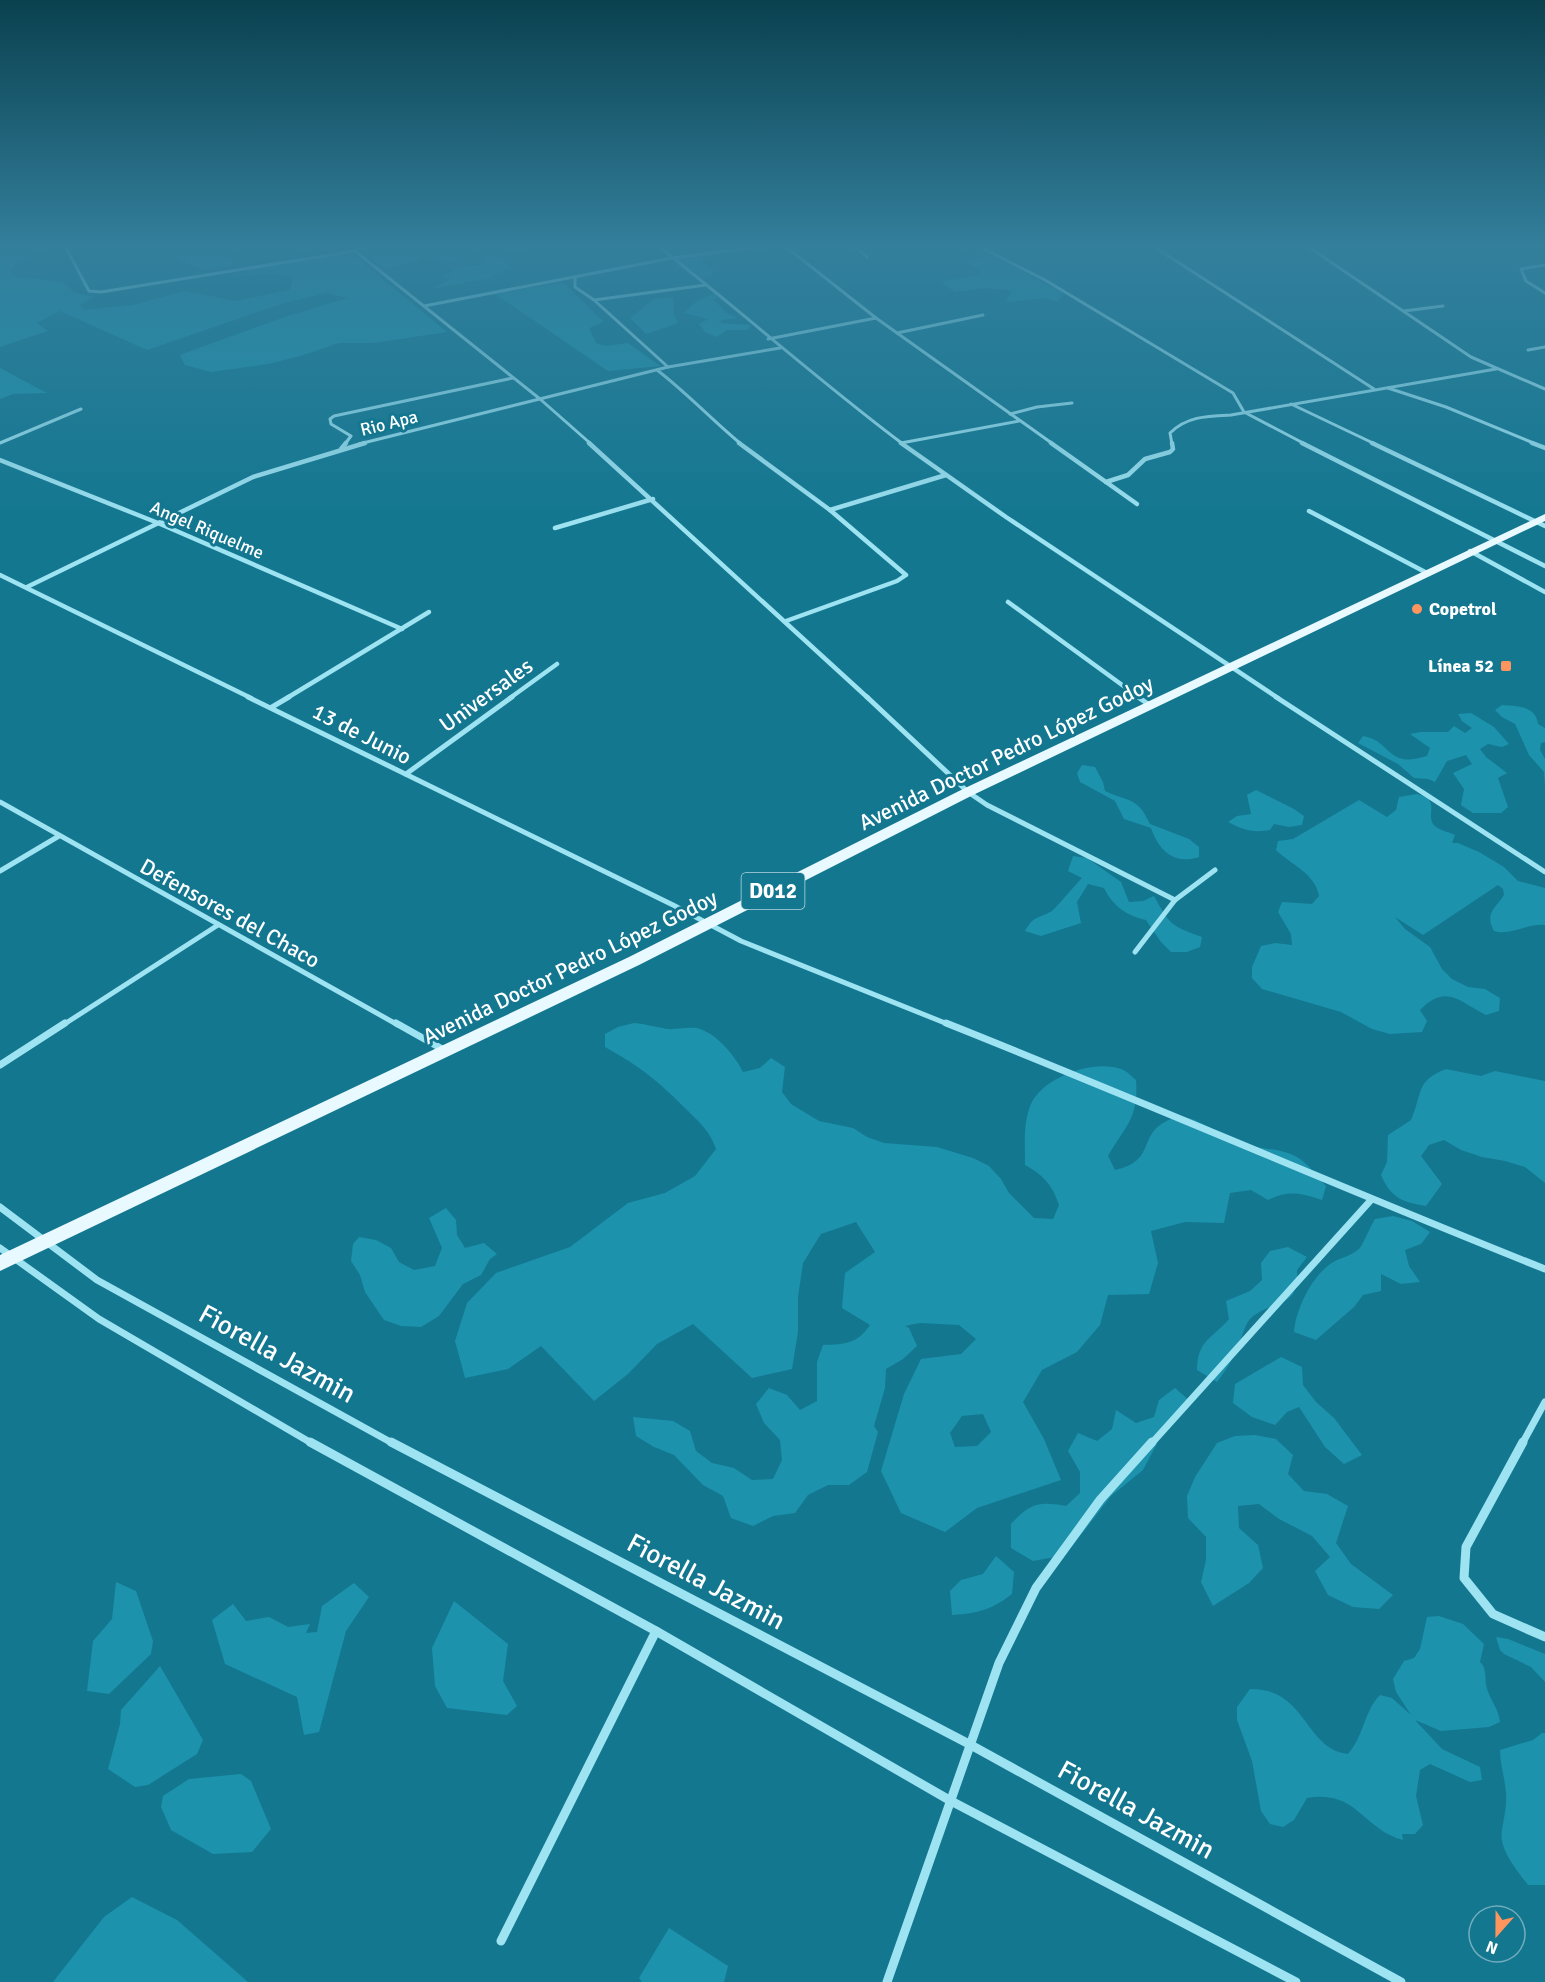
<svg xmlns="http://www.w3.org/2000/svg" width="1545" height="1982" viewBox="0 0 1545 1982" font-family="Signika,sans-serif">
  <style>
    .green { fill: #1d92ac; fill-rule: evenodd }
    .lines { fill: none; stroke-linecap: round; stroke-linejoin: round }
    .street-far4 { stroke: #9ee3f2; stroke-width: 3 }
    .street-far3 { stroke: #9ee3f2; stroke-width: 4.5 }
    .street-far2 { stroke: #9ee3f2; stroke-width: 5 }
    .street-far1 { stroke: #9ee3f2; stroke-width: 7 }
    .street { stroke: #9ee3f2; stroke-width: 9 }
    .primary { fill: #e8f9ff; fill-rule: evenodd }
    .poi-dot { fill: #ff955e; stroke: #137790; stroke-width: 2 }
    .labels { text-anchor: middle; dominant-baseline: central; stroke-width: 6; stroke-linejoin: round; paint-order: stroke }
    .far-street-label { font-size: 18px; fill: #fff; stroke: #137790 }
    .far-poi-label { font-size: 18px; font-weight: bold; fill: #fff; stroke: #137790; text-anchor: start }
    .shield { fill: #137790; stroke: #b8d6de; stroke-width: 1.5 }
    .shield-label { font-size: 21px; font-weight: bold; fill: #fff }
    .street-label { font-size: 22px; fill: #fff; stroke: #137790 }
    .near-street-label { font-size: 27px; fill: #fff; stroke: #137790 }
  </style>
  <rect width="100%" height="100%" fill="#137790"/>
  <g class="green">
    <polygon points="39,246 51,248 15,262 9,271 16,276 63,282 75,293 93,297 80,305 84,310 133,305 185,291 235,301 290,290 293,277 275,274 228,277 258,268 351,253 447,332 374,343 339,343 300,356 268,364 211,372 185,365 180,355 287,316 348,298 326,293 284,303 147,350 60,311 37,323 48,331 0,347 0,257 12,256"/>
    <polygon points="187,246 246,246 230,256 233,265 204,270 163,253"/>
    <polygon points="273,246 347,246 254,260"/>
    <polygon points="355,246 389,246 423,259 386,269"/>
    <polygon points="396,246 544,246 497,253 510,267 490,278 431,289 451,279 441,277 460,267 480,265 486,260 471,246 455,249 453,254 456,257 455,262 439,260 438,257 423,257"/>
    <polygon points="958,246 971,246 1064,293 1057,302 1045,298 1009,302 1006,299 1013,291 987,288 955,292 941,282 981,274 978,268 964,261 980,258"/>
    <polygon points="712,253 714,258 704,259 702,262 714,271 713,276 702,277 674,258"/>
    <polygon points="563,282 604,322 589,328 596,343 606,346 628,343 660,366 608,371 495,294"/>
    <polygon points="714,293 723,297 713,299 727,313 738,318 722,320 720,323 751,325 748,330 727,330 717,337 705,332 699,324 708,319 684,313 697,301"/>
    <polygon points="673,297 674,314 678,323 646,334 630,318 654,299"/>
    <polygon points="0,368 47,393 13,394 0,399"/>
    <path d="M1502,705C1517,706 1536,706 1538,724L1545,728V742L1541,743L1540,750L1545,759V788L1544,772L1529,755L1515,724L1502,717L1495,710Z"/>
    <path d="M1471,713L1494,727L1509,744L1502,747L1488,744L1480,749L1486,757L1507,773L1498,778L1508,807L1501,813H1473L1461,805L1464,789L1453,773L1472,764L1466,755L1447,761L1435,782L1428,779L1414,778L1398,764L1358,743L1363,736C1393,741 1385,769 1427,756L1430,748L1410,734L1421,732H1448L1454,726L1465,733L1472,728L1462,721L1458,714Z"/>
    <path d="M1082,765L1095,767L1103,782L1105,791C1130,803 1137,796 1150,824L1189,839L1199,847V857C1174,865 1159,851 1151,828L1124,819L1115,801L1080,782L1077,773Z"/>
    <path d="M1256,790L1294,809L1304,816L1302,825L1289,827L1274,824L1270,830C1253,833 1243,830 1228,822L1237,816L1251,814L1247,795Z"/>
    <path d="M1417,794C1441,800 1426,812 1433,824C1437,830 1449,832 1455,835L1452,843H1458L1479,852L1504,867L1518,881L1545,888V925C1527,923 1511,936 1494,931C1484,913 1496,908 1504,895L1503,889L1498,885L1423,935L1395,917L1405,929L1430,947L1442,969L1452,979L1468,987L1485,989L1500,998L1499,1011L1486,1015C1459,1002 1447,983 1420,1010L1427,1021L1422,1032L1390,1034L1372,1029L1341,1012L1262,989L1252,978V967L1261,946L1275,943L1292,945L1291,934L1278,912L1282,902L1312,904L1319,896C1315,873 1291,865 1276,850L1278,841L1293,839L1359,800L1387,817L1396,810L1399,797Z"/>
    <path d="M1073,856L1087,858L1121,882L1129,902L1143,901L1154,896C1170,925 1171,926 1202,937L1200,947L1187,952H1171L1161,942L1146,920C1126,916 1113,906 1104,888L1088,884L1077,902L1081,923L1041,936L1025,931C1034,915 1038,919 1052,911C1055,909 1076,884 1082,878L1068,871Z"/>
    <path d="M634,1023C646,1024 656,1027 667,1029C677,1030 690,1026 700,1029C718,1035 735,1056 743,1072L760,1068L771,1058L785,1067L782,1092L791,1104L819,1121L853,1128L867,1137L884,1143L937,1147L973,1158L989,1166L1001,1179L1009,1193L1034,1218L1053,1219L1059,1205C1052,1184 1043,1175 1025,1165C1025,1145 1023,1122 1031,1104C1043,1077 1094,1059 1121,1069C1127,1071 1131,1076 1136,1080C1139,1119 1125,1126 1108,1156L1115,1170C1156,1161 1138,1136 1165,1122C1170,1119 1178,1116 1183,1117C1201,1119 1226,1139 1246,1145C1265,1150 1284,1148 1300,1159C1310,1166 1318,1178 1326,1186L1322,1200C1300,1193 1289,1190 1268,1200L1251,1190L1230,1193L1224,1223L1185,1222L1151,1231L1158,1263L1149,1294L1108,1295L1100,1325L1077,1352L1042,1370L1023,1402L1044,1439L1061,1480L977,1508L945,1532L901,1513L881,1471L904,1394L921,1359L961,1354L976,1339L959,1325L920,1323L905,1326L909,1328L917,1346L903,1359L886,1369L885,1388L874,1426L878,1432L867,1472L849,1485H828L808,1495L795,1513L773,1516L753,1526L731,1518L723,1496L703,1485L674,1455L654,1447L636,1436L633,1417L673,1421L690,1431L696,1451L712,1463L734,1468L752,1480L773,1479L782,1460L780,1440L764,1423L756,1404L769,1388L787,1395L800,1410L817,1401V1362L823,1345C846,1344 857,1344 870,1325L842,1308L845,1273L875,1252L856,1222L821,1234L803,1263L798,1297V1332L792,1369L752,1378L693,1324L657,1344L628,1374L594,1401L541,1346L508,1369L465,1378L455,1341L467,1303L496,1273L570,1247L628,1203L665,1193L695,1176L716,1149C710,1131 699,1122 686,1109C657,1080 641,1067 605,1047V1034L618,1027ZM983,1414L991,1432L977,1446L955,1447L950,1433L962,1416Z"/>
    <path d="M1446,1069L1481,1076L1495,1071L1545,1081V1183L1525,1167L1505,1161L1482,1157L1461,1150L1444,1140L1429,1145L1421,1156L1442,1184L1426,1206C1402,1202 1391,1198 1381,1175L1387,1162L1388,1135L1411,1120C1423,1093 1415,1081 1446,1069Z"/>
    <polygon points="446,1208 456,1220 457,1235 465,1248 484,1243 497,1254 490,1259 481,1275 463,1284 439,1316 421,1327 401,1326 384,1320 365,1292 360,1275 351,1261 353,1244 359,1237 376,1240 391,1248 399,1262 414,1270 435,1266 442,1248 429,1218"/>
    <path d="M1393,1216L1412,1221L1430,1232L1421,1244L1405,1250L1409,1266L1420,1282L1401,1284L1381,1274V1291L1363,1295L1354,1307L1316,1340L1294,1332C1296,1308 1313,1273 1335,1261C1344,1257 1352,1255 1360,1248C1363,1244 1370,1227 1375,1219Z"/>
    <path d="M1288,1247L1307,1257L1297,1270C1300,1311 1272,1298 1250,1319C1244,1326 1241,1341 1237,1349C1232,1361 1225,1371 1217,1382L1197,1370C1198,1339 1211,1340 1229,1319L1226,1301L1250,1291L1262,1280L1261,1263L1270,1251Z"/>
    <polygon points="1281,1357 1302,1367 1303,1385 1316,1402 1334,1418 1362,1455 1344,1464 1325,1447 1299,1407 1287,1412 1275,1425 1252,1417 1233,1403 1235,1384"/>
    <path d="M1175,1388L1191,1402L1160,1438L1143,1470L1111,1496L1073,1545L1055,1557L1033,1561L1011,1548V1524C1030,1503 1039,1501 1066,1506L1080,1493V1472L1068,1451L1078,1433L1097,1441L1112,1429L1116,1410L1136,1423L1154,1417L1159,1400Z"/>
    <polygon points="1255,1435 1276,1439 1293,1455 1288,1474 1304,1491 1327,1494 1348,1506 1336,1543 1351,1564 1393,1595 1379,1609 1353,1607 1328,1595 1315,1571 1330,1557 1312,1536 1279,1519 1259,1504 1238,1506 1239,1528 1258,1545 1263,1568 1249,1583 1213,1606 1201,1582 1206,1560 1206,1537 1188,1518 1187,1496 1195,1477 1217,1443 1235,1436"/>
    <path d="M996,1556L1014,1572L1012,1594C991,1610 979,1613 952,1615L950,1591L961,1580L983,1574Z"/>
    <polygon points="116,1582 136,1591 153,1641 151,1654 109,1694 87,1691 93,1641 112,1619"/>
    <polygon points="354,1583 369,1597 346,1631 319,1732 304,1735 297,1697 225,1664 212,1620 233,1604 246,1621 269,1617 288,1627 310,1624 306,1633 317,1632 322,1606"/>
    <polygon points="454,1601 508,1644 503,1681 517,1706 507,1715 447,1708 435,1686 432,1648"/>
    <path d="M1439,1616L1463,1624L1484,1644L1480,1662C1486,1667 1485,1675 1486,1684C1488,1698 1499,1708 1500,1722L1489,1727L1441,1731L1415,1720L1442,1749L1480,1767L1482,1780L1470,1782L1430,1764L1420,1770L1416,1796L1423,1825L1415,1834H1402L1403,1840C1362,1829 1357,1789 1307,1798L1294,1820L1283,1827L1270,1824L1261,1811L1252,1761L1237,1720V1707L1250,1689C1307,1688 1304,1749 1348,1754C1364,1736 1364,1711 1380,1695L1392,1698L1411,1715L1396,1692L1393,1679L1404,1661L1414,1658L1420,1649L1427,1617Z"/>
    <polygon points="1496,1637 1508,1639 1545,1654 1545,1682 1531,1667 1504,1654 1500,1650"/>
    <polygon points="160,1666 203,1740 197,1754 148,1785 135,1787 108,1769 120,1724 121,1710"/>
    <path d="M1542,1733H1545V1885H1528C1518,1871 1498,1849 1502,1830C1504,1817 1507,1806 1506,1793C1505,1778 1500,1765 1500,1750L1533,1740Z"/>
    <polygon points="241,1774 251,1781 271,1829 252,1852 213,1854 171,1830 161,1807 163,1796 189,1779"/>
    <polygon points="132,1897 177,1920 248,1982 53,1982 104,1917"/>
    <polygon points="669,1928 728,1966 724,1982 642,1982 639,1978"/>
  </g>
  <g class="lines">
    <g class="street-far4">
      <polyline points="65,246 89,291 101,292 355,251 540,399 591,444"/>
      <path d="M658,246C741,311 819,381 903,444"/>
      <polyline points="785,246 876,318 1053,444"/>
      <polyline points="855,246 867,257"/>
      <polyline points="978,246 1045,280 1233,393 1244,412 1305,444"/>
      <polyline points="1153,246 1374,389"/>
      <polyline points="1307,246 1471,357 1545,389"/>
      <polyline points="1545,265 1521,269 1526,281 1545,293"/>
      <polyline points="575,277 575,287 594,300"/>
      <polyline points="424,306 672,258 767,246"/>
      <polyline points="1404,311 1443,306"/>
      <polyline points="897,333 983,315"/>
      <polyline points="768,339 876,318"/>
      <polyline points="1528,350 1545,347"/>
      <polyline points="668,367 594,300 706,285"/>
      <path d="M657,370C687,393 712,420 741,444"/>
      <polyline points="1388,388 1446,407 1536,444"/>
      <polyline points="1291,404 1375,444"/>
      <polyline points="1010,414 1037,407 1072,403"/>
      <polyline points="0,443 81,409"/>
      <polyline points="901,443 1019,421"/>
      <polyline points="345,444 351,436 331,424 330,419 334,416 513,378"/>
      <polyline points="359,444 668,367 780,348"/>
      <path d="M1172,444L1170,433C1187,416 1208,416 1231,415L1496,369"/>
    </g>
    <g class="street-far3">
      <polyline points="589,443 868,698"/>
      <polyline points="739,443 830,510 906,575 897,581 786,621"/>
      <polyline points="901,443 1006,517 1278,698"/>
      <polyline points="1051,443 1137,504"/>
      <polyline points="1302,443 1545,566"/>
      <polyline points="1372,443 1545,526"/>
      <polyline points="1532,443 1545,448"/>
      <polyline points="341,449 346,443"/>
      <polyline points="0,460 158,523 402,629"/>
      <polyline points="1106,482 1128,475 1145,459 1170,452 1173,449 1172,443"/>
      <polyline points="830,510 946,475"/>
      <polyline points="1309,511 1427,573"/>
      <polyline points="555,528 653,499"/>
      <polyline points="1470,551 1545,592"/>
      <polyline points="0,575 251,698"/>
      <polyline points="27,587 253,477 365,443"/>
      <polyline points="1008,602 1140,698"/>
      <polyline points="287,698 429,612"/>
      <polyline points="510,698 557,664"/>
    </g>
    <g class="street-far2">
      <polyline points="248,697 673,905 741,941 950,1025"/>
      <polyline points="867,697 968,792 987,805 1175,900"/>
      <polyline points="1138,697 1151,706"/>
      <polyline points="1276,697 1545,872"/>
      <polyline points="272,707 289,697"/>
      <polyline points="406,774 512,697"/>
      <polyline points="0,802 398,1025"/>
      <polyline points="0,871 59,836"/>
      <polyline points="1135,952 1175,900 1215,870"/>
      <polyline points="63,1025 218,925"/>
    </g>
    <g class="street-far1">
      <polyline points="396,1023 444,1050"/>
      <path d="M946,1023C1147,1103 1344,1189 1545,1269"/>
      <polyline points="0,1065 65,1023"/>
      <polyline points="0,1207 97,1280 394,1444"/>
      <polyline points="0,1248 99,1319 313,1444"/>
      <polyline points="1151,1444 1371,1200"/>
      <polyline points="1522,1444 1545,1402"/>
    </g>
    <g class="street">
      <polyline points="310,1442 656,1631 951,1801 1296,1982"/>
      <polyline points="391,1442 969,1744 1401,1982"/>
      <polyline points="1523,1442 1466,1547 1464,1578 1493,1614 1545,1637"/>
      <polyline points="501,1941 656,1631"/>
      <polyline points="887,1982 999,1663 1036,1588 1100,1500 1152,1442"/>
    </g>
    <polygon class="primary" points="1545,514 1545,521 973,795 639,965 0,1271 0,1255 629,957 963,789"/>
  </g>
  <linearGradient id="sky" x2="0" y2="1"><stop stop-color="#0a414f"/><stop offset="0.47" stop-color="#337f9c"/><stop offset="1" stop-color="#337f9c" stop-opacity="0"/></linearGradient>
  <rect width="1545" height="523" fill="url(#sky)"/>
  <g class="poi-dot">
    <circle cx="1417" cy="609" r="6"/>
    <rect x="1500" y="660" width="12" height="12" rx="3"/>
  </g>
  <g class="labels">
    <g class="far-street-label">
      <text transform="translate(389 423) rotate(-14)">Rio Apa</text>
      <text transform="translate(207 530) rotate(23)">Angel Riquelme</text>
    </g>
    <g class="far-poi-label">
      <text x="1429" y="609">Copetrol</text>
      <text x="1494" y="666" text-anchor="end">Línea 52</text>
    </g>
    <rect class="shield" x="741.5" y="873" width="63" height="36" rx="4.5"/>
    <g class="shield-label">
      <text x="773" y="891">D012</text>
    </g>
    <g class="street-label">
      <text transform="translate(486 695) rotate(-36)">Universales</text>
      <text transform="translate(362 734) rotate(27)">13 de Junio</text>
      <text transform="translate(1006 753) rotate(-26)">Avenida Doctor Pedro López Godoy</text>
      <text transform="translate(230 913) rotate(29)">Defensores del Chaco</text>
      <text transform="translate(570 967) rotate(-26)">Avenida Doctor Pedro López Godoy</text>
    </g>
    <g class="near-street-label">
      <text transform="translate(277 1354) rotate(29)">Fiorella Jazmin</text>
      <text transform="translate(706 1582) rotate(28)">Fiorella Jazmin</text>
      <text transform="translate(1136 1810) rotate(29)">Fiorella Jazmin</text>
    </g>
  </g>
  <g transform="translate(1497 1934) rotate(201)"><circle r="28" fill="#137790" stroke="#71adbc" stroke-width="1.5"/>
  <path d="M0-4.5L10 22L0 15L-10 22Z" fill="#ff955e"/>
  <text y="-9" font-size="16" font-weight="bold" text-anchor="middle" fill="#ffffff">N</text>
  </g>
</svg>
